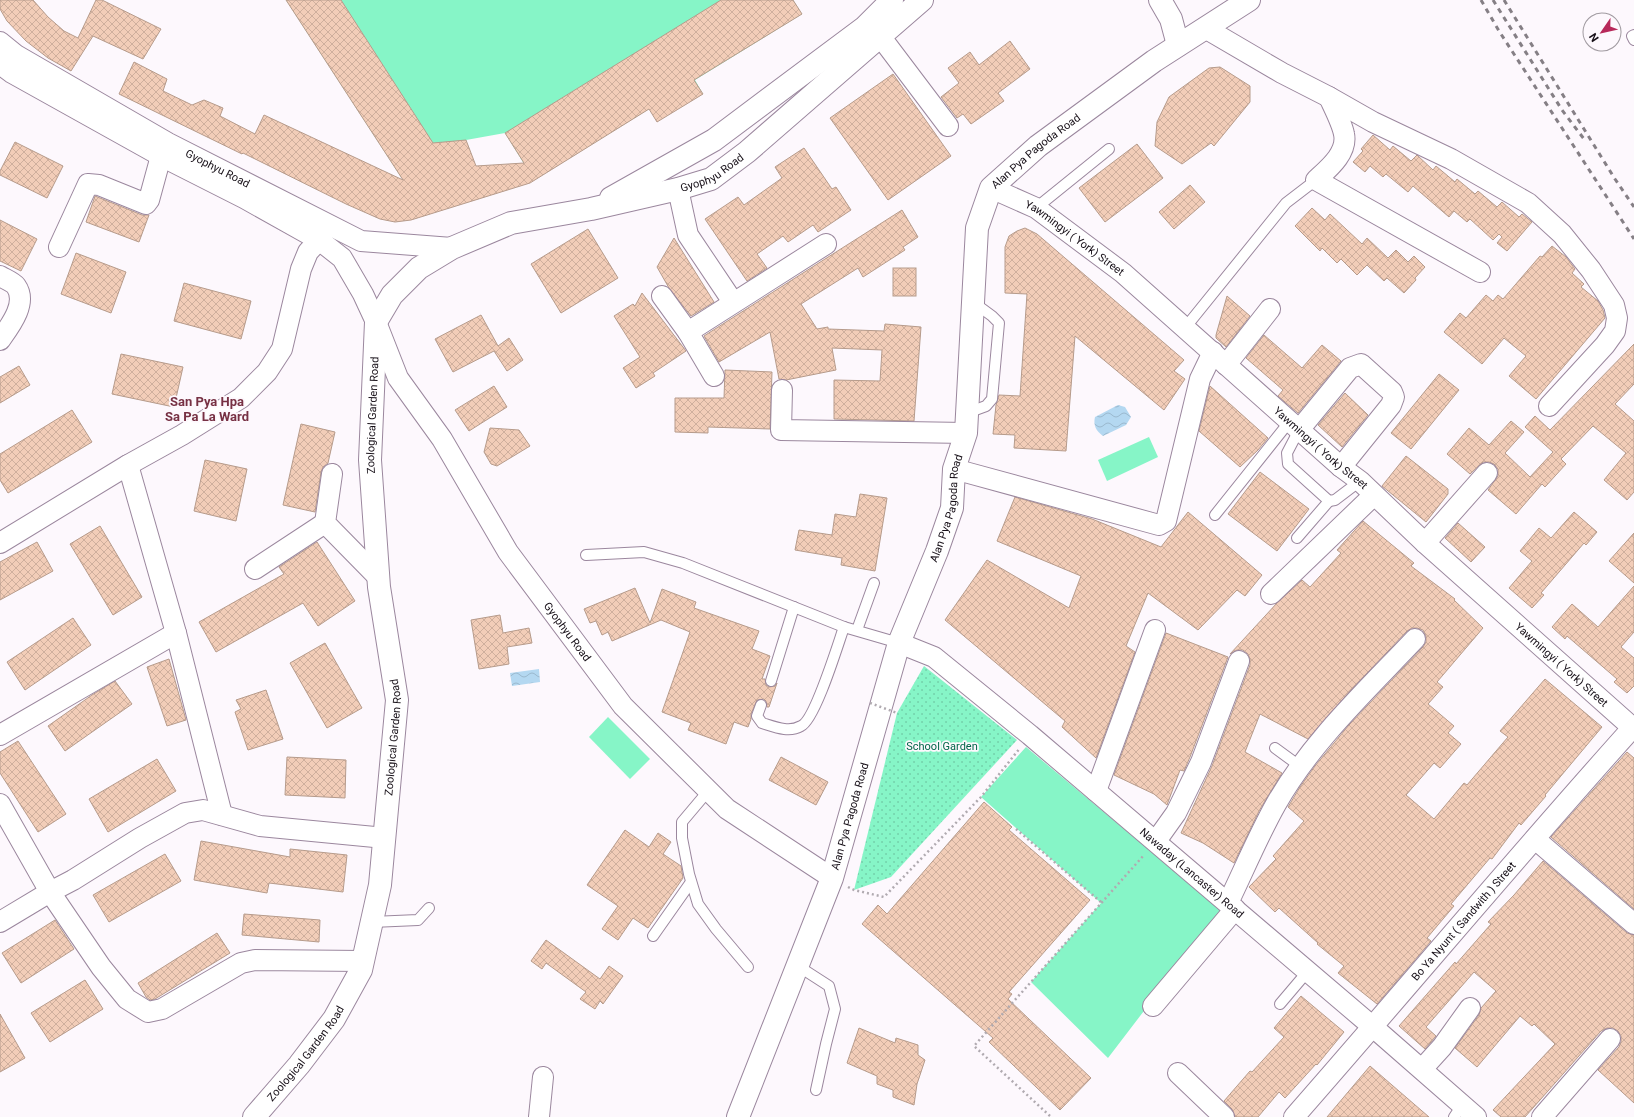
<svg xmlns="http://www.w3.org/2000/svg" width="1634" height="1117" viewBox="0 0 1634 1117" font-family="Roboto,sans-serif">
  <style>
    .grass { fill: #86f5c7 }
    .park { fill: url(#park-dots) }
    .water { fill: url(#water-waves) }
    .building { fill: url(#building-cross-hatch); stroke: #b69b8b }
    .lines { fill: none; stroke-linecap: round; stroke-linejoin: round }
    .service-casing { stroke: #9b879e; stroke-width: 12 }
    .minor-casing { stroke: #9b879e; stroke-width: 22 }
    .primary-casing { stroke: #9b879e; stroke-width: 24 }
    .path { stroke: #b0aab0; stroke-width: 2.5; stroke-dasharray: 2 3; stroke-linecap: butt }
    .service { stroke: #fff; stroke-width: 10 }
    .minor { stroke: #fff; stroke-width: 20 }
    .primary { stroke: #fff; stroke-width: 22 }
    .rail { stroke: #857f85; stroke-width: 3; stroke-dasharray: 5 5; stroke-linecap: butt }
    .path-bridge { stroke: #b0aab0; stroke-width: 2.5; stroke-dasharray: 2 3; stroke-linecap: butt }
    .labels { text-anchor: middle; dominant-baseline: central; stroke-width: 3.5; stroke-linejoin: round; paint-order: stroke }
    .street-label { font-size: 11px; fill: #160f17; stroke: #fdf8fd }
    .park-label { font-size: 11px; fill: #006648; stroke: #fdf8fd }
    .quarter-label { font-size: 13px; font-weight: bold; fill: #773144; stroke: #fdf8fd }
  </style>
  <defs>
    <pattern id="park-dots" width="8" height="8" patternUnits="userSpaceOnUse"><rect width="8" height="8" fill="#86f5c7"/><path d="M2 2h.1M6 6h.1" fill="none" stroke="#73d1aa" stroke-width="1.8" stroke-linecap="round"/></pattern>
    <pattern id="water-waves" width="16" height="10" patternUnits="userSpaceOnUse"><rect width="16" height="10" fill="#b4d8f1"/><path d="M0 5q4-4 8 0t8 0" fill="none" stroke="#9ab8ce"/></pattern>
    <pattern id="building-cross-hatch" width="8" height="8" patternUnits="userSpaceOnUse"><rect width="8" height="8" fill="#f2cdb8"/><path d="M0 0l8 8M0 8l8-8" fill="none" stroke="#cfaf9d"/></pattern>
  </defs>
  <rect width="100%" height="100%" fill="#fdf8fd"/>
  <g class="grass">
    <polygon points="286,0 793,0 802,14 695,80 703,94 649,109 534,180 505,133 466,140 474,162 401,177"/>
    <polygon points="1149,437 1158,457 1107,481 1098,460"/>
    <polygon points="608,717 650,759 630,779 589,737"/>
    <polygon points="1026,747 1221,910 1108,1058 1031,982 1101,903 981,797"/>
  </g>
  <polygon class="park" points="924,666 1017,740 891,877 854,890 897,713"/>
  <g class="water">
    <path d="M1118,405L1125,407L1131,417L1126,425L1103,436C1096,431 1093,425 1095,417Z"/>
    <polygon points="539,669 540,682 512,686 510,673"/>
  </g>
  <g class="building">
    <polygon points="0,0 33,0 48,17 64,31 78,38 96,0 102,0 161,29 143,59 93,36 71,71 48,58 26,41 7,21 0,9"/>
    <polygon points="286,0 341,0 433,143 466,140 476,166 524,163 505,133 721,0 793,0 802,14 694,80 703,94 657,122 649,109 530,183 411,220 395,222 380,219 346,204 243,153 242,154 119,94 134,62 167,79 163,91 192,105 204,100 223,108 220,116 255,134 264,115 403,180"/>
    <polygon points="1010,41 1030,69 998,93 1004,101 971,124 963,114 957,118 941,97 959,83 948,68 970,52 979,65"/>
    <polygon points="1220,67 1250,86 1250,102 1214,146 1211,143 1182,164 1155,146 1157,122 1169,97 1209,68"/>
    <polygon points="893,74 951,156 888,200 830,118"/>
    <polygon points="1373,135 1390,150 1393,146 1411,161 1417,155 1433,170 1436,166 1455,182 1457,179 1475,194 1478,191 1497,207 1502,202 1519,217 1522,214 1532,222 1507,251 1497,243 1502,237 1499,234 1493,240 1470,219 1467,222 1454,211 1449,217 1413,186 1408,192 1386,174 1383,177 1370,166 1365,172 1353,162 1363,151 1361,149"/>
    <polygon points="15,142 63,166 47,198 0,175 0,171"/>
    <polygon points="1137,144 1163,178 1105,222 1079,188"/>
    <polygon points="804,148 832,189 836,187 851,210 818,232 813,225 788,242 783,236 757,254 767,268 747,281 705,219 738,197 744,205 782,178 775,167"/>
    <polygon points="1190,185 1205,202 1174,229 1159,212"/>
    <polygon points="95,196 142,215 149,215 139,242 86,222"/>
    <polygon points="1312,208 1325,220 1330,214 1362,244 1367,238 1388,258 1396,250 1408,262 1414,256 1425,267 1415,278 1416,280 1404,293 1387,278 1384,281 1367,265 1357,275 1341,259 1337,263 1322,248 1320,251 1295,226"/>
    <polygon points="902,210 918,237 903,247 905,250 863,277 858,268 801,304 817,329 828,327 828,329 884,331 885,324 921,327 914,421 834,419 834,380 880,381 882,350 832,348 836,370 786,380 779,379 770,332 719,362 704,336"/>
    <polygon points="0,220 37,239 21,271 0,261"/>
    <polygon points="1025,228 1037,234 1184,360 1174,371 1185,379 1164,410 1075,336 1066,451 1014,448 1015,435 993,434 996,405 999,395 1020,396 1027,294 1005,293 1005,247 1009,236 1017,231"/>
    <polygon points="588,229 618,278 561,313 531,264"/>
    <polygon points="674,238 714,302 691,316 669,288 657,267"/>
    <polygon points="1552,246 1566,257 1575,269 1572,273 1584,284 1581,287 1598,301 1603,310 1605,318 1536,399 1509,376 1526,356 1504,338 1482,364 1444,332 1460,313 1466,318 1486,295 1493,301 1498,295 1503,299 1540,256 1542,257"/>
    <polygon points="76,253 126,272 111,313 61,294"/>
    <rect x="893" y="268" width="23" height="28"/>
    <polygon points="184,283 251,301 241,339 174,321"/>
    <polygon points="642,293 686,351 653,373 655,376 636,388 623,368 640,357 614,316 633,304 635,306"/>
    <polygon points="1227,296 1250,316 1226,347 1216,338 1216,335"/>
    <polygon points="481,315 498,346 509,338 523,360 507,371 494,351 453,372 435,339"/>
    <polygon points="1264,335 1302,368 1322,345 1341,361 1298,413 1278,396 1283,390 1246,358"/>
    <polygon points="1634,344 1634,384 1615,404 1634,421 1634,492 1627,500 1604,480 1626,453 1593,426 1561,459 1566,464 1545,487 1542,484 1516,514 1488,490 1498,476 1498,469 1494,464 1489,462 1483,462 1470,474 1447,454 1469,428 1489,445 1511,421 1524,432 1505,453 1530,477 1553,452 1525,427 1535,416 1550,430"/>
    <polygon points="121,354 183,367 174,407 112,394"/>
    <polygon points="19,366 30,385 0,403 0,377"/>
    <polygon points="725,370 772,372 770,429 708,427 708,433 675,432 675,398 724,398"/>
    <polygon points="1439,374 1459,390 1411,449 1391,433"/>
    <polygon points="494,386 507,407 469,431 455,410"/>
    <polygon points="1210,386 1268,438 1258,450 1240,467 1199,431"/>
    <polygon points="1345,393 1368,415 1342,447 1318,425"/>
    <polygon points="72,410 92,442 8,493 0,480 0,454"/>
    <polygon points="301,424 335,432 328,463 323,467 321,472 315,512 283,505"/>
    <polygon points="490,428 519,430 530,446 497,466 491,464 484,452"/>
    <polygon points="1406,456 1448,489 1448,494 1426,522 1382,486"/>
    <polygon points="205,460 247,469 236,521 194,511"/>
    <polygon points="1260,472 1309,509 1277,551 1228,514"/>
    <polygon points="860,494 887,498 875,571 841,565 842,558 795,550 799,530 832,535 835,514 856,517"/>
    <polygon points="1015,497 1092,519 1161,547 1188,512 1262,575 1245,596 1237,590 1198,630 1148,593 1126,646 1135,652 1096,758 1062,727 1065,721 945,620 987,560 1069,608 1081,576 997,541"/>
    <polygon points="1574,512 1597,532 1586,545 1584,543 1541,593 1544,595 1532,608 1509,588 1532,561 1520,551 1539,528 1551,538"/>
    <polygon points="1363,521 1414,563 1411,566 1455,599 1454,600 1483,628 1437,682 1443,687 1428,704 1454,726 1448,733 1461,744 1440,768 1434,763 1406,795 1434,819 1464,783 1467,785 1508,737 1500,731 1545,679 1602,727 1545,795 1546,796 1521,825 1519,823 1492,859 1490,858 1451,904 1454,906 1427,938 1431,941 1377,1004 1338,973 1344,966 1317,944 1318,943 1279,908 1275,912 1249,887 1276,859 1273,856 1304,821 1288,807 1300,787 1315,766 1349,725 1423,647 1426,642 1426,636 1423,630 1417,628 1412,628 1407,631 1351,690 1308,739 1260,714 1245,752 1282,773 1259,811 1234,863 1203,843 1181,833 1212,766 1250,665 1250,659 1248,654 1243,650 1237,650 1230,654 1277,603 1302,580 1310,587 1341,553 1337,550"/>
    <polygon points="1458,523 1485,547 1471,562 1445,538"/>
    <polygon points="100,526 142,597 113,615 70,544"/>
    <polygon points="1634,533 1634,583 1609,561"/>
    <polygon points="37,542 53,571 0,600 0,562"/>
    <polygon points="317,542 355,601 318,626 303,603 216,652 199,622 284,574 279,567"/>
    <polygon points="1634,586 1634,632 1621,647 1634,658 1634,686 1627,693 1614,682 1617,679 1567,636 1565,639 1552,627 1572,604 1598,627"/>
    <polygon points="635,588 650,623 662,589 696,602 694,608 759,631 752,649 770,656 762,679 765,679 766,685 769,687 775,686 777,683 769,707 767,707 766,701 764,699 757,700 751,714 751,719 748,727 734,722 726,744 688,730 691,723 662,712 690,632 661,620 612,641 608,632 602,635 596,621 590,623 584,609"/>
    <polygon points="500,615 503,633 529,628 532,643 507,647 509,664 479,669 471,620"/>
    <polygon points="73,618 91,645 25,690 7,662"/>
    <polygon points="1166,633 1228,657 1190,757 1184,771 1180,770 1167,805 1154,794 1114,775"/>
    <polygon points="325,643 362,708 327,728 290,663"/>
    <polygon points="169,659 186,720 167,726 147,667"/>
    <polygon points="115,681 132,704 65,751 48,726 92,695"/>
    <polygon points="266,690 283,739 248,750 235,712 241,709 236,700"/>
    <polygon points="18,741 66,814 38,832 0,773 0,752"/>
    <polygon points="1627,752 1634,758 1634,909 1551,837"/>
    <polygon points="287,757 346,760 345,798 285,795"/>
    <polygon points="781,757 828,782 816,805 769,780"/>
    <polygon points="157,759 176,791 108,832 89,799"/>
    <polygon points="984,802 1012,827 1009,830 1090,900 1009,992 1012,994 1008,999 1091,1078 1060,1110 989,1042 993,1038 862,924 878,905 887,914"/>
    <polygon points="625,830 649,847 658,833 671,842 663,854 681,866 683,878 648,928 633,918 618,940 602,929 618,906 587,885"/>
    <polygon points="201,841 290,857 290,849 347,855 343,892 269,883 267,893 194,880"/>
    <polygon points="165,854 181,881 109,922 93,895"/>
    <polygon points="1543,861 1627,933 1634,935 1634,1103 1598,1070 1619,1047 1621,1042 1621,1036 1618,1031 1613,1028 1607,1028 1601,1031 1525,1117 1501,1117 1493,1110 1555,1044 1534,1024 1532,1026 1520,1016 1477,1067 1455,1048 1479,1015 1481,1008 1496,991 1474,972 1426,1027 1436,1036 1425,1049 1399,1026 1455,962 1456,964 1491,924 1488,922 1514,895"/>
    <polygon points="244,914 320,920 319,942 242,935"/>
    <polygon points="55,920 74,949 21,983 2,953"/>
    <polygon points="217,933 230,953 155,999 150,1000 146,997 138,983"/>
    <polygon points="546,940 600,979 609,966 623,976 603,1004 600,1001 595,1009 580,999 586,992 546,963 542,969 531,961"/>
    <polygon points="85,980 103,1009 50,1042 31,1013"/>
    <polygon points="1301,996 1344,1032 1317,1065 1316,1064 1285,1098 1279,1092 1258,1117 1235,1117 1232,1109 1224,1101 1250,1071 1252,1072 1284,1037 1274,1028"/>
    <polygon points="0,1014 25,1058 0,1072"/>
    <polygon points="859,1028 895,1043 896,1038 918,1045 918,1055 925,1060 917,1084 914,1105 893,1097 893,1090 877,1084 877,1076 847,1063"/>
    <polygon points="1370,1066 1429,1117 1327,1117"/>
  </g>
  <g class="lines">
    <g class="service-casing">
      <g id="service">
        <polyline points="1634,35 1632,36 1634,40"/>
        <polyline points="1036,208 1109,149"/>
        <polyline points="1185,328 1286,203 1316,180"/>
        <polyline points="967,413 986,406 992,399 999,323 992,316 973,302"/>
        <polyline points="1299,430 1287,453 1288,464 1329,501 1335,500 1360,481"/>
        <polyline points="1215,515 1290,421"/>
        <polyline points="1297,538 1329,501"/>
        <polyline points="586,555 644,552 683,563 844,627 899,643"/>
        <polyline points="857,630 874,583"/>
        <polyline points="771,681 794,607"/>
        <path d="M761,705L757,716L762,723C775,727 789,733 801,726C815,720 838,644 844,627"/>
        <polyline points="1275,748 1301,767"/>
        <polyline points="709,790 682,822 682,838 689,874 698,904 716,929 748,967"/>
        <polyline points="372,922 418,920 429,908"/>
        <polyline points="653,936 691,882"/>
        <polyline points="798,966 829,986 835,1009 826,1044 816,1090"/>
        <polyline points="1280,1004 1308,971"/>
        <polyline points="1454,1117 1462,1105"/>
      </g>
    </g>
    <g class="minor-casing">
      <g id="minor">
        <polyline points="1205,28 1282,73 1329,97 1373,122 1451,159 1528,203 1562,234 1591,270 1614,305 1617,318 1615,331 1605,345 1549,406"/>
        <polyline points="880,36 948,126"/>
        <path id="s1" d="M0,42L16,55L168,143L361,241L452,248"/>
        <path id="s2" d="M0,64L12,73L161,156L244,198L319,240L342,258L363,294L376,322L398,378L442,439L508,552L623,706L727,809L832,878"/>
        <path d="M1329,97C1334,108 1342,123 1344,134C1348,153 1328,169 1316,180L1480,272"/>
        <path id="s3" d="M991,188L1036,208L1123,273L1341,467L1360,481L1425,543L1634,729"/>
        <polyline points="678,189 688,235 733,302"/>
        <polyline points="59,247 88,184 99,185 146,204 149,200 161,156"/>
        <path d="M0,276C5,279 13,282 16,286C28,303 10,326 0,340"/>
        <polyline points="662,296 688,332 826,244"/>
        <polyline points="688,332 714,376"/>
        <polyline points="1226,365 1270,309"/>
        <polyline points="782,390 781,430 966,433"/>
        <polyline points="1299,430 1350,368 1361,364 1392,392 1394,397 1391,405 1341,467"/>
        <polyline points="128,465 176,633 222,815"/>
        <polyline points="954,469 1159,525 1166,521 1200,379 1213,352"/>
        <polyline points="332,474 325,523 378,577"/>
        <polyline points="0,543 128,465 182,435 241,398 267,372 282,349 301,269 308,252 319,240 325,230"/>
        <polyline points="1425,543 1487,473"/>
        <polyline points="255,569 325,523"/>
        <polyline points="1271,594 1374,495"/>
        <path id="s4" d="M899,643L934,657L1030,735L1373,1027L1476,1117"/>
        <polyline points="0,735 176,633"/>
        <polyline points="1096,791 1155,630"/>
        <polyline points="0,804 50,892 101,967 127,999 148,1012 162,1009 241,963 255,960 363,961"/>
        <polyline points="1535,839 1634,924"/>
        <polyline points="1156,841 1176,813 1201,762 1239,661"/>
        <path d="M1228,903C1244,870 1258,836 1276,804C1312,741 1366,691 1415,639"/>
        <polyline points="0,922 50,892 73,880 140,838 185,813 203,810 260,826 385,838"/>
        <polyline points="1153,1006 1235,909"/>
        <polyline points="1422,1069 1442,1047 1470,1008"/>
        <polyline points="1178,1073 1224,1117"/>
        <polyline points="539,1117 543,1077"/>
        <path id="s5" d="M1294,1117C1408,987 1519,854 1634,726"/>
        <polyline points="1542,1117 1610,1039"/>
      </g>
    </g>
    <g class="primary-casing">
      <g id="primary">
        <polyline points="1160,0 1171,19 1178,45"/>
        <polyline points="611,198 714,140 865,27 892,0"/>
        <path id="s6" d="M254,1117L299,1065L334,1019L361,970L380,885L397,700L379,587L370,460L376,322L392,295L419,268L452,248L511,223L591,209L678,189L711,179L747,152L922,0"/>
        <path id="s7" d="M738,1117L832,878L899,643L937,551L952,508L954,469L966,433L977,228L991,188L1038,146L1154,61L1249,0"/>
      </g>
    </g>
    <g class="path">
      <polyline points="1016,829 1102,903"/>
      <polyline points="848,887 854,890 884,897 981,797 1020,748"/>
      <polyline points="1050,1116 974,1046 1144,855"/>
    </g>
    <use href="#service" class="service"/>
    <use href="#minor" class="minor"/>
    <use href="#primary" class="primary"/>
    <g class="rail">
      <polyline points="1481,0 1499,31 1634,239"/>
      <polyline points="1493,0 1562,110 1584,139"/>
      <polyline points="1504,0 1615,179 1634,207"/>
    </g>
    <polyline class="path-bridge" points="870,703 897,713"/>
  </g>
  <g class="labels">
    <g class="street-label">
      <text stroke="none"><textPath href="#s7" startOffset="1029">Alan Pya Pagoda Road</textPath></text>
      <text stroke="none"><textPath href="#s1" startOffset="252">Gyophyu Road</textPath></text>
      <text stroke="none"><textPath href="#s6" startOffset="1216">Gyophyu Road</textPath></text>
      <text stroke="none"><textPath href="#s3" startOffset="98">Yawmingyi ( York) Street</textPath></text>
      <text stroke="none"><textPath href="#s6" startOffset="742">Zoological Garden Road</textPath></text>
      <text stroke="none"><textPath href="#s3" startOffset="422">Yawmingyi ( York) Street</textPath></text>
      <text stroke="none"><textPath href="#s7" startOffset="645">Alan Pya Pagoda Road</textPath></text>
      <text stroke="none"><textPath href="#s2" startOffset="832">Gyophyu Road</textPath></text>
      <text stroke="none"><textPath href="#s3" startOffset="746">Yawmingyi ( York) Street</textPath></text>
      <text stroke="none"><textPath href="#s6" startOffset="418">Zoological Garden Road</textPath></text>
      <text stroke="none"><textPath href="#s7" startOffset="321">Alan Pya Pagoda Road</textPath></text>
      <text stroke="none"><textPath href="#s4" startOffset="374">Nawaday (Lancaster) Road</textPath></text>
      <text stroke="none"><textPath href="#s5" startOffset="259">Bo Ya Nyunt ( Sandwith ) Street</textPath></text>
      <text stroke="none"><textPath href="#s6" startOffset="82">Zoological Garden Road</textPath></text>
    </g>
    <g class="park-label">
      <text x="942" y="746">School Garden</text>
    </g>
    <g class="quarter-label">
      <text x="207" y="401">San Pya Hpa<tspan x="207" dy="15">Sa Pa La Ward</tspan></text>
    </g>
  </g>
  <g transform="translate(1602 32) rotate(236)"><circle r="19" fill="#fdf8fd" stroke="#a19ba1"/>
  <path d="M0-3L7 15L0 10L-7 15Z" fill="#b7295a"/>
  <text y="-6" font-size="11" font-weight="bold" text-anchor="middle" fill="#160f17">N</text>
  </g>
</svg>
